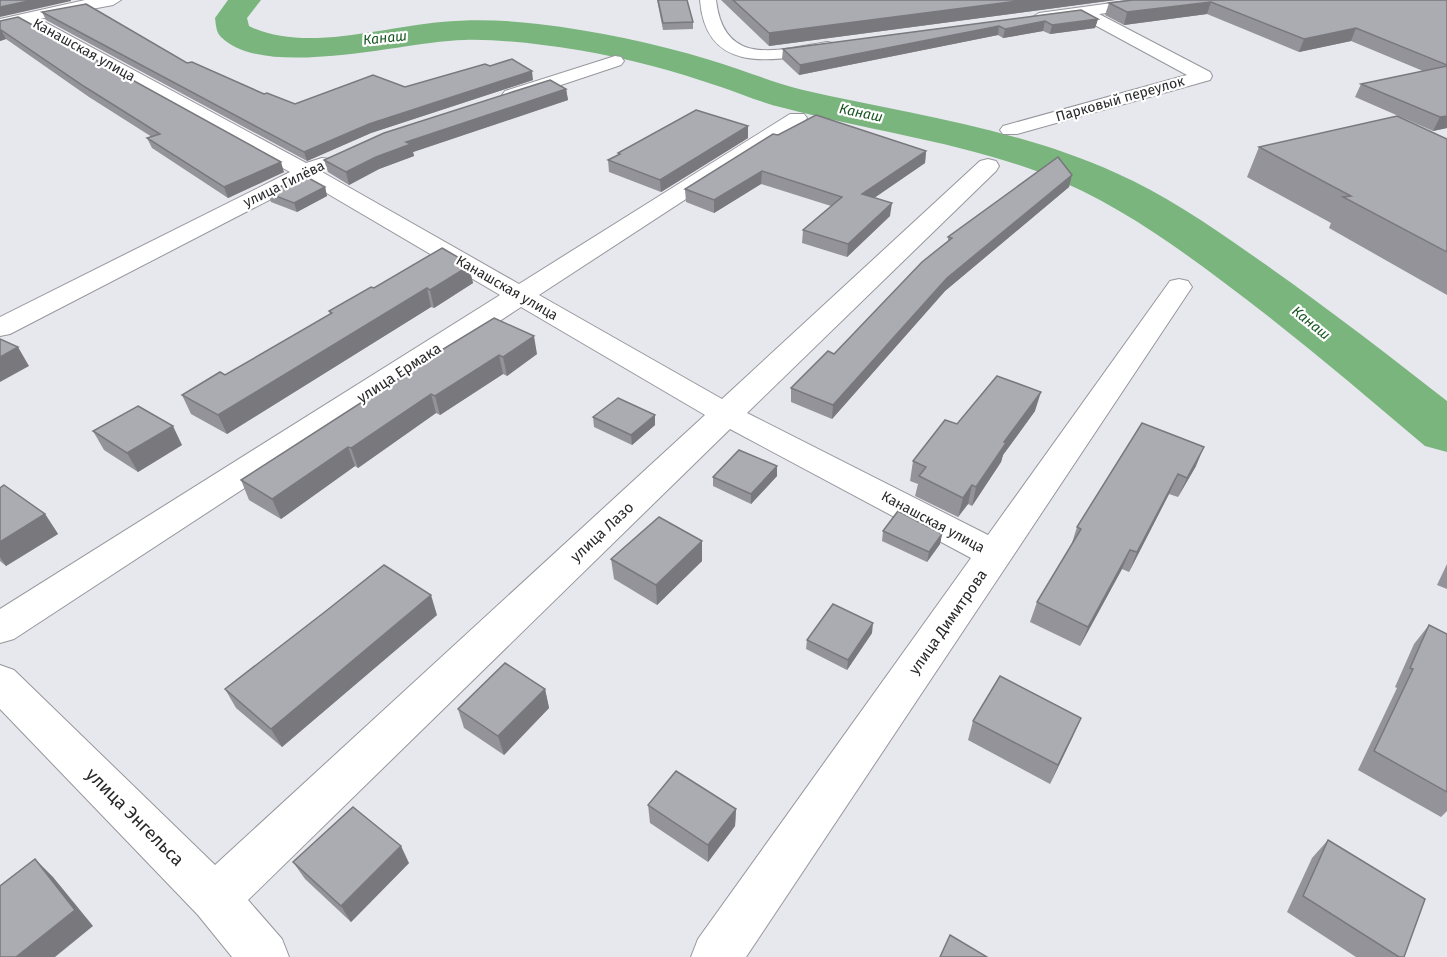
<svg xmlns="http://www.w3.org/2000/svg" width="1447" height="957" viewBox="0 0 1447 957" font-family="'Fira Sans',sans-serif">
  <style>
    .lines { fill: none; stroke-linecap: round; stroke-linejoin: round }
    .river { fill: #79b57d; fill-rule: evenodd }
    .street-casing { stroke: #96969d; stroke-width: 2 }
    .street { fill: #fff; fill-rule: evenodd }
    .wall { fill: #939399 }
    .shaded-wall { fill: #78787d }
    .building { fill: #ababb2; stroke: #78787d; stroke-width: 1.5 }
    .labels { text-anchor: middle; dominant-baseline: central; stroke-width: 4.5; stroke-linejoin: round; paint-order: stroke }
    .far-water-label { font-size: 14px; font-style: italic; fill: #175620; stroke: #fff }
    .far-street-label { font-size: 14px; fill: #29292b; stroke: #fff }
    .street-label { font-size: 15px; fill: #29292b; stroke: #fff }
    .near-street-label { font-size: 18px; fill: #29292b; stroke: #fff }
  </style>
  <rect width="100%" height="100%" fill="#e7e7ee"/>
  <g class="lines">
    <path class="river" d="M228,0H261L247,18L249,26C303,53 383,27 441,22C474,19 506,20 538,24C597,31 654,43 710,60C741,69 771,82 803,90C908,114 1017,128 1116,173C1164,194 1206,223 1249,253C1317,300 1382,350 1447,401V452L1425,446C1359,390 1292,333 1222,281C1166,239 1110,200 1044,174C960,142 871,131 784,108C762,103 742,94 721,87C674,71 627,58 578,50C540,44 502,39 464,40C406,41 265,81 221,37C216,32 216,25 215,18Z"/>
    <g class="street-casing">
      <g id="street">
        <polygon points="85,0 121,0 113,5 39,19 306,163 322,158 330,159 333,164 322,172 519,284 790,114 804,114 807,118 804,122 539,295 722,399 980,161 988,159 996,161 999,166 996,171 747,413 988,535 1170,281 1179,279 1188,281 1192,287 746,957 691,957 698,939 971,558 730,429 248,900 282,939 289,957 232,957 198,915 0,709 0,665 14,670 215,865 705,415 521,307 14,639 0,643 0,609 500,295 306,181 10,334 0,336 0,317 290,172 22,23 0,29 0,19"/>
        <path d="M700,0H716C724,68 777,50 827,42L833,43L836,47L833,51L827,52C772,61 706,75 700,0Z"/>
        <polygon points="1134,0 1176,0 1168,5 1099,14 1210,72 1212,76 1210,80 1017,134 1003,134 1000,130 1003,126 1187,75 1080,17 1039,23 1031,18 1039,13"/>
        <polygon points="615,56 621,57 624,61 621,65 519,99 505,99 502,95 505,91"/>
      </g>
    </g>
    <use href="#street" class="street"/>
  </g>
  <g class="wall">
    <polygon points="657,0 687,0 693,22 693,29 663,30"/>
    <polygon points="721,0 1115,0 769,46"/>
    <polygon points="1133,0 1447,0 1447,128 1433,131 1355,97 1361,84 1423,71 1351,41 1299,52 1207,14 1124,25 1105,15 1109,3"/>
    <polygon points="1081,10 1098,19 1095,28 1050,34 1043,31 1003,38 998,35 799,75 782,59 783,49"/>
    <polygon points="42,12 187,63 264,94 295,104 405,87 490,66 533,80 371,133 307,161 46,20"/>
    <polygon points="0,21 284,172 228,198 152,148 147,138 152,137 89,97 6,39 0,41"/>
    <polygon points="566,89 568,100 413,152 414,156 379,169 349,185 328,172 324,160"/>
    <polygon points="778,135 926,151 925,163 874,198 890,216 847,257 802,243 803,230 831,206 761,184 714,213 686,202 685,189"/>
    <polygon points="748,138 661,192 609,172 608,160 618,155 618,153"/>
    <polygon points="1447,139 1447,295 1329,228 1331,223 1247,177 1259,147"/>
    <polygon points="1072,175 1069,187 945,291 832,419 791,402 791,388 834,354 948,241 948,237"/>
    <polygon points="325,187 327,196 297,212 271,202 268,193"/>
    <polygon points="468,265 473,283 434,308 431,307 227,434 191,414 182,395 225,375 330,314 329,311 374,288"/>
    <polygon points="494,318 537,354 507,376 503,374 440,415 436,413 358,468 355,466 281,519 249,500 241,480 399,378 399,376"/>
    <polygon points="1035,411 1003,455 1001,462 972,506 968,504 958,517 915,496 918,484 910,481 913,461 957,424"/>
    <polygon points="593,417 655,425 632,445 594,427"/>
    <polygon points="1142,423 1196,466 1178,497 1169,494 1129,572 1122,569 1080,646 1030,622 1037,602 1071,546 1077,527"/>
    <polygon points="93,431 182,445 138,472 104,450"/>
    <polygon points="777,466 777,476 751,504 713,486 713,477"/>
    <polygon points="0,488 45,514 58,534 6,566 0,561"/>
    <polygon points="883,531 942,534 940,544 927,562 882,541"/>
    <polygon points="702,541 702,561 657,605 614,579 611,559"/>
    <polygon points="1447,564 1447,589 1437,585"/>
    <polygon points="437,615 282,747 236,708 225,689"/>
    <polygon points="1429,625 1447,634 1447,811 1441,817 1358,770 1397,688 1395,687 1414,644"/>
    <polygon points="872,633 847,670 806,649 807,640"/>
    <polygon points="545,689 549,708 504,755 464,728 458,709"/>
    <polygon points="973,721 1073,736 1050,784 968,740"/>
    <polygon points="648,805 736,809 735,826 708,862 650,823"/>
    <polygon points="1328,840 1404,957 1356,957 1287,912 1312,858"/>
    <polygon points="293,862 409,863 351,922 305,879"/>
  </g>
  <g class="shaded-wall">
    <polygon points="33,0 71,0 71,1 0,17 0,7"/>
    <polygon points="1026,0 1115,0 769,46 769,33"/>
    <polygon points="1211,2 1207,14 1124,25 1127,12"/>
    <polygon points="1098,19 1095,28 1050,34 1052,25"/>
    <polygon points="1045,21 1043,31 1003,38 1005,29"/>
    <polygon points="999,26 998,35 799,75 800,65"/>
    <polygon points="1356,28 1351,41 1299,52 1304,39"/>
    <polygon points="0,30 1,30 6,39 0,41"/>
    <polygon points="532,71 533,80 371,133 307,161 304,152 369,124"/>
    <polygon points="566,89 568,100 413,152 414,156 379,169 349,185 346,172 406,142"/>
    <polygon points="1447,116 1447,128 1433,131 1440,117"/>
    <polygon points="748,126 748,138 661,192 660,180"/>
    <polygon points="926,151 925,163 861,207 862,194"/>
    <polygon points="281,162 284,172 228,198 224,187"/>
    <polygon points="762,171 761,184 714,213 714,200"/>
    <polygon points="1072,175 1069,187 945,291 832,419 833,405 947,278"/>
    <polygon points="325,187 327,196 297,212 294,203"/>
    <polygon points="892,203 890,216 847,257 848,244"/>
    <polygon points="468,263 473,283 434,308 430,290"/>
    <polygon points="427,288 431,307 227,434 218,415"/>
    <polygon points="534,336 537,354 507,376 503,357"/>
    <polygon points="18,347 29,366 0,382 0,357"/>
    <polygon points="499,355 503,374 440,415 435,396"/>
    <polygon points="1041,392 1035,411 1003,455 1001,462 972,506 976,487 1004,442"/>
    <polygon points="431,394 436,413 358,468 351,448"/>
    <polygon points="655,415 655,425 632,445 631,435"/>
    <polygon points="173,426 182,445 138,472 127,453"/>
    <polygon points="348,447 355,466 281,519 272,499"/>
    <polygon points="1204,447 1196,466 1178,497 1187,478"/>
    <polygon points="777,466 777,476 751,504 751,494"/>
    <polygon points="1178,474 1169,494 1129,572 1137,552"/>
    <polygon points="972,485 968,504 958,517 963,498"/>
    <polygon points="45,514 58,534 6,566 0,557 0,542"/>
    <polygon points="942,534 940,544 927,562 929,552"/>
    <polygon points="702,541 702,561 657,605 656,585"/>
    <polygon points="1130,550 1122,569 1080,646 1088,627"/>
    <polygon points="431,595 437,615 282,747 271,729"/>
    <polygon points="873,623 872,633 847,670 848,660"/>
    <polygon points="545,689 549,708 504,755 498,736"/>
    <polygon points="1081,718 1073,736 1050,784 1058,765"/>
    <polygon points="736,809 735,826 708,862 708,845"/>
    <polygon points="401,846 409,863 351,922 341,906"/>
    <polygon points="35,859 53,877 93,926 55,957 16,957"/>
  </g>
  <g class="building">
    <polygon points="0,0 33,0 0,7"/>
    <polygon points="658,0 687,0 693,22 663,23"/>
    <polygon points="733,0 1026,0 769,33"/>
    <polygon points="1133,0 1447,0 1447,65 1356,28 1304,39 1211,2 1127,12 1109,3"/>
    <polygon points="86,4 187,63 192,62 264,94 267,93 295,104 373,75 405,87 485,64 490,66 512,59 532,71 369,124 304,152 42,12"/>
    <polygon points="1081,10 1098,19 1052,25 1045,21 1005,29 999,26 800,65 783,49"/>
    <polygon points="18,17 281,162 224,187 147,138 160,134 85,87 1,30 0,30 0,21"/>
    <polygon points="1447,66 1447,116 1440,117 1361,84"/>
    <polygon points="550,80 566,89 406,142 411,144 376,157 346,172 324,160 384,133"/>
    <polygon points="696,110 748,126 660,180 608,160 620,154 618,153"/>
    <polygon points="816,115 926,151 862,194 892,203 848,244 803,230 842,197 762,171 714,200 685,189 773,134 778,135"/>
    <polygon points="1397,116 1447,139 1447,252 1343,197 1351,196 1259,147"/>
    <polygon points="1058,157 1072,175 947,278 833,405 791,388 828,351 834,354 922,262 952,238 948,237"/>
    <polygon points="303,175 325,187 294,203 268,193"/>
    <polygon points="442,248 468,263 466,264 469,266 430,290 427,288 218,415 182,395 220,372 225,375 332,313 329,311 371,287 374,288"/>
    <polygon points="494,318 534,336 503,357 499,355 435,396 431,394 351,448 348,447 272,499 241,480 401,377 399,376"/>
    <polygon points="0,339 18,347 0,357"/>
    <polygon points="997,376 1041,392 1004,442 1006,443 976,487 972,485 963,498 919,476 926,467 913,461 945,420 957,424"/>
    <polygon points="618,398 655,415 631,435 593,417"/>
    <polygon points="138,406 173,426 127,453 93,431"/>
    <polygon points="1142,423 1204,447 1187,478 1178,474 1137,552 1130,550 1088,627 1037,602 1081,529 1077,527"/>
    <polygon points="739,450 777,466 751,494 713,477"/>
    <polygon points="4,485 45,514 0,542 0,488"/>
    <polygon points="898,511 942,534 929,552 883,531"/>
    <polygon points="659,517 702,541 656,585 611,559"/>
    <polygon points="384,565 431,595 271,729 225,689 326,611"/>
    <polygon points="833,604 873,623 848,660 807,640"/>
    <polygon points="1429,625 1447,634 1447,792 1374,751 1413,669 1410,668"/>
    <polygon points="505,663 545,689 498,736 458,709"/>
    <polygon points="1000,676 1081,718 1058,765 973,721"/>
    <polygon points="676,771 736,809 708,845 648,805"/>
    <polygon points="353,807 401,846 341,906 293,862"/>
    <polygon points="1328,840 1425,899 1404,957 1399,957 1303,896"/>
    <polygon points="35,859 75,910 16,957 0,957 0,886"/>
    <polygon points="950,935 987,957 940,957"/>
  </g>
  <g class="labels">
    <g class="far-water-label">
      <text transform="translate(385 38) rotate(-6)">Канаш</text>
      <text transform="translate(861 113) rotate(12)">Канаш</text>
      <text transform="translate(1311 323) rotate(39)">Канаш</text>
    </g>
    <g class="far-street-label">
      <text transform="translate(84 50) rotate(29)">Канашская улица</text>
      <text transform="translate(1120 99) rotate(-16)">Парковый переулок</text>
      <text transform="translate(284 184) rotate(-26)">улица Гилёва</text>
      <text transform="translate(507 288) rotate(30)">Канашская улица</text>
      <text transform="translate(933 522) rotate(28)">Канашская улица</text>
    </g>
    <g class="street-label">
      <text transform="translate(399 373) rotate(-33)">улица Ермака</text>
      <text transform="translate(602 532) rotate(-43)">улица Лазо</text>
      <text transform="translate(948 622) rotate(-55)">улица Димитрова</text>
    </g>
    <g class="near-street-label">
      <text transform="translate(135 817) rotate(45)">улица Энгельса</text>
    </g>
  </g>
</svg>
